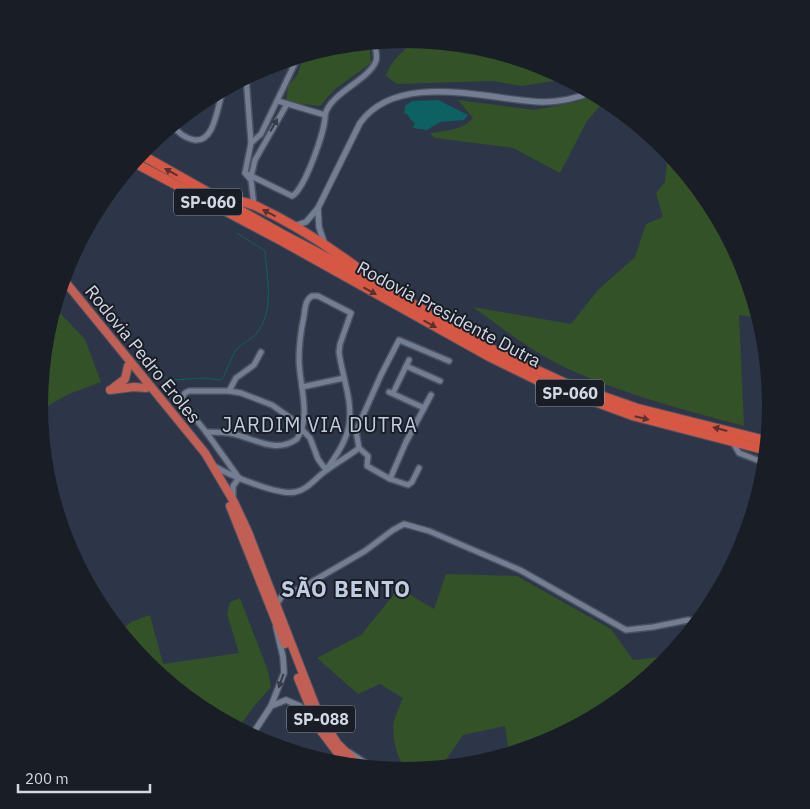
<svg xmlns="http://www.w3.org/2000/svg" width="810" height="809" viewBox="0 0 810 809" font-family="'IBM Plex Sans',sans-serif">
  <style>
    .green { fill: #335227 }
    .water { fill: #0d6163 }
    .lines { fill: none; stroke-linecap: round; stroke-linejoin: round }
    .stream { stroke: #0d6163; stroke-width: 1 }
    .minor-casing { stroke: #4a5160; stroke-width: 8 }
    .tertiary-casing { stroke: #4a5160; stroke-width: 8 }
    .trunk-casing { stroke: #4a5160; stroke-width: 10 }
    .motorway-casing { stroke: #4a5160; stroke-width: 11 }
    .minor { stroke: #737e92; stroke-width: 5 }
    .tertiary { stroke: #737e92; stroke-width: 5.5 }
    .trunk { stroke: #c25f54; stroke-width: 8 }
    .motorway { stroke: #d55744; stroke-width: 9 }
    .oneway { fill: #343a46 }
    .oneway2 { fill: #5b3130 }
    .labels { text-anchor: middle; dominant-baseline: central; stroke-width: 4; stroke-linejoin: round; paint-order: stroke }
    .shield { fill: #191d25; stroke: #9aa0ab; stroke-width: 1 }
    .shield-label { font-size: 16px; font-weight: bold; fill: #d2d8e4 }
    .street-label { font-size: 18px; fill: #d2d8e4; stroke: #191d25 }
    .quarter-label { font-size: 20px; letter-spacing: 1px; fill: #c0cce2; stroke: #191d25 }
    .district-label { font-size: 22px; font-weight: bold; letter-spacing: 1px; fill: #c0cce2; stroke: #191d25 }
  </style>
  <rect width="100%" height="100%" fill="#2d3648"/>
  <g class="green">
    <path d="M416,40L477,46L545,67L567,79L522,86L492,81L397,84L386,76C391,59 404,51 416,40Z"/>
    <polygon points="369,42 371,63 334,90 320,106 286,102 288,86 298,74 303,56 338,49 338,45"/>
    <path d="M597,94L606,99L587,121L560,173L513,148L435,138L430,133C445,131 463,130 473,118L458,100L534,110L576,102Z"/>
    <path d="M668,152L709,202L743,265L759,318L739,315L744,426C683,410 623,394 566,368C533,352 503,329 473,307L571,324L598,290L635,257L646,224L663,217L656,193L665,182Z"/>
    <polygon points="54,307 85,339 101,382 69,394 40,410 46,333"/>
    <path d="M446,574L517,576L611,629L633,660L670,656L663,663L608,709L545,743L509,753L505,726L463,735L441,767L408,770C397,763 391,733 394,721C396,713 400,706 403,698L380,684L358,694L317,658L361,635L399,588L434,609Z"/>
    <polygon points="240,598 268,671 271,687 255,705 238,728 202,708 146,663 120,631 131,622 150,615 163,664 239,653 227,614 230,602"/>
  </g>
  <polygon class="water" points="438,100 468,115 464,120 440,122 427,130 413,128 415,123 411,120 407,114 404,113 405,106 412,101"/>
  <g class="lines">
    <path class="stream" d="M155,372L171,380L204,378L221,380C228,371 230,357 237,349C242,343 251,340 256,334C275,312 267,278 265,251L237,233"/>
    <g class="minor-casing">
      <g id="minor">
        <polyline points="246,77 251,143 245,173 251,180 254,205"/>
        <path d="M325,115C330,93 369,80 376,61C378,55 375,48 374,42"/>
        <path d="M172,125C177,132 186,139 195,140C216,142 217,103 224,89"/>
        <polyline points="251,143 261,134 298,57"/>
        <path d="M245,173L292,196C304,191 326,129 325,115L278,101"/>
        <polyline points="251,177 255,160 287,104"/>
        <polyline points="406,366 440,381"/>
        <polyline points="302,387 344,378"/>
        <polyline points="229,391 236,378 254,365 261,352"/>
        <polyline points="389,392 424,408"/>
        <polyline points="393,393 409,360"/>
        <path d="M206,432C216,432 224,432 234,434C255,439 276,454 297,439C312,416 299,385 299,359C299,345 301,330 304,316C305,309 305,300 312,296H318L351,313L340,344L339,352C342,376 353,401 349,425C346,442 336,456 326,470"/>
        <polyline points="732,441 739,453 765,463"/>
        <polyline points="359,448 368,456 367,466 390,479 408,485 412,482 419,468"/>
        <path d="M214,466C229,475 279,496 295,492C308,490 316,477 327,470C338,462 349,456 359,448L356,431L381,375L399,340L449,361"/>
        <polyline points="239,478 206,432 185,406 182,398 185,393 189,391 229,391 241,393 272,405 292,419 310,438 318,459 326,470"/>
        <polyline points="390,479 406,442 431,395"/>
        <polyline points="233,496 233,486 239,478"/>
        <polyline points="276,605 282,596 303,587 365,551 393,530 404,524 429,531 520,570 626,630 653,627 688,620 698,621"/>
        <polyline points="349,752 372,767"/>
      </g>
    </g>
    <g class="tertiary-casing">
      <g id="tertiary">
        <polyline points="318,208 319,227 325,245"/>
        <path d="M294,226L306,222L318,208L360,123C398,70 489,100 543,102C560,102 577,98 592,92"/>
        <polyline points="271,706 286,700 300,706 314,723"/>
        <polyline points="252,735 271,706 284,673 283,657 276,627"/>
      </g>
    </g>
    <g class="trunk-casing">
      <g id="trunk">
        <polyline points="63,279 205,453 234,502 248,532 319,715 337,743 360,766"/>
        <polyline points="113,388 125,379 128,366"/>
        <polyline points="110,390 134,387 146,388"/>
        <polyline points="230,506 285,644"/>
        <polyline points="298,678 318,727 346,764"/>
      </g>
    </g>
    <g class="motorway-casing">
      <g id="motorway">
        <polyline points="140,154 282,234 383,287 497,352 565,383 636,408 767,441"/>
        <polyline points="133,162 282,241 490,357 539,381 634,416 766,450"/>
        <path d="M226,198C236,201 247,202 256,206C294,224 330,247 363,272"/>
      </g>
    </g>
    <use href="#minor" class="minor"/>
    <use href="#tertiary" class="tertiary"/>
    <use href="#trunk" class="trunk"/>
    <use href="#motorway" class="motorway"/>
  </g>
  <defs><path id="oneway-solid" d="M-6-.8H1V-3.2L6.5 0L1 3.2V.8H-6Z" transform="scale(1.25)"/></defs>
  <g class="oneway">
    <use href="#oneway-solid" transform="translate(274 125) rotate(-60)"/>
    <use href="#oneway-solid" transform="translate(281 681) rotate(110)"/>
  </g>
  <g class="oneway2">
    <use href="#oneway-solid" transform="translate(171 172) rotate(-151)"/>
    <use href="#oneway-solid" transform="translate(269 213) rotate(-153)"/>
    <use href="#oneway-solid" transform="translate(370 291) rotate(29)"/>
    <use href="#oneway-solid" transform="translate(430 324) rotate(29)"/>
    <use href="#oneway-solid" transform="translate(642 418) rotate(14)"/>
    <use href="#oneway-solid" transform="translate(720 429) rotate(-165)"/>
  </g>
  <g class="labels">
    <g class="shield">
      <rect x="174" y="188.5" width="68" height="27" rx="4"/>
      <rect x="536" y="379.5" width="68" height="27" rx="4"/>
      <rect x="287" y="705.5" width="68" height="27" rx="4"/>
    </g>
    <g class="shield-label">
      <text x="208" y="202">SP-060</text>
      <text x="570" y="393">SP-060</text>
      <text x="321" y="719">SP-088</text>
    </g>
    <g class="street-label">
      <text transform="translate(449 314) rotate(28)">Rodovia Presidente Dutra</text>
      <text transform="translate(143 354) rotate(51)">Rodovia Pedro Eroles</text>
    </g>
    <g class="quarter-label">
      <text x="320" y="424">JARDIM VIA DUTRA</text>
    </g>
    <g class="district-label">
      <text x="346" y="588">SÃO BENTO</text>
    </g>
  </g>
  <path d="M0 0H810V809H0ZM48 405a357 357 0 1 1 714 0a357 357 0 1 1-714 0Z" fill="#191d25" fill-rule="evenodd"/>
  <path d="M18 784v8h132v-8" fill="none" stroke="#d2d8e4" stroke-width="2.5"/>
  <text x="25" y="784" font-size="15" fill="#d2d8e4" stroke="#191d25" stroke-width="4" paint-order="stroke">200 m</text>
</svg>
